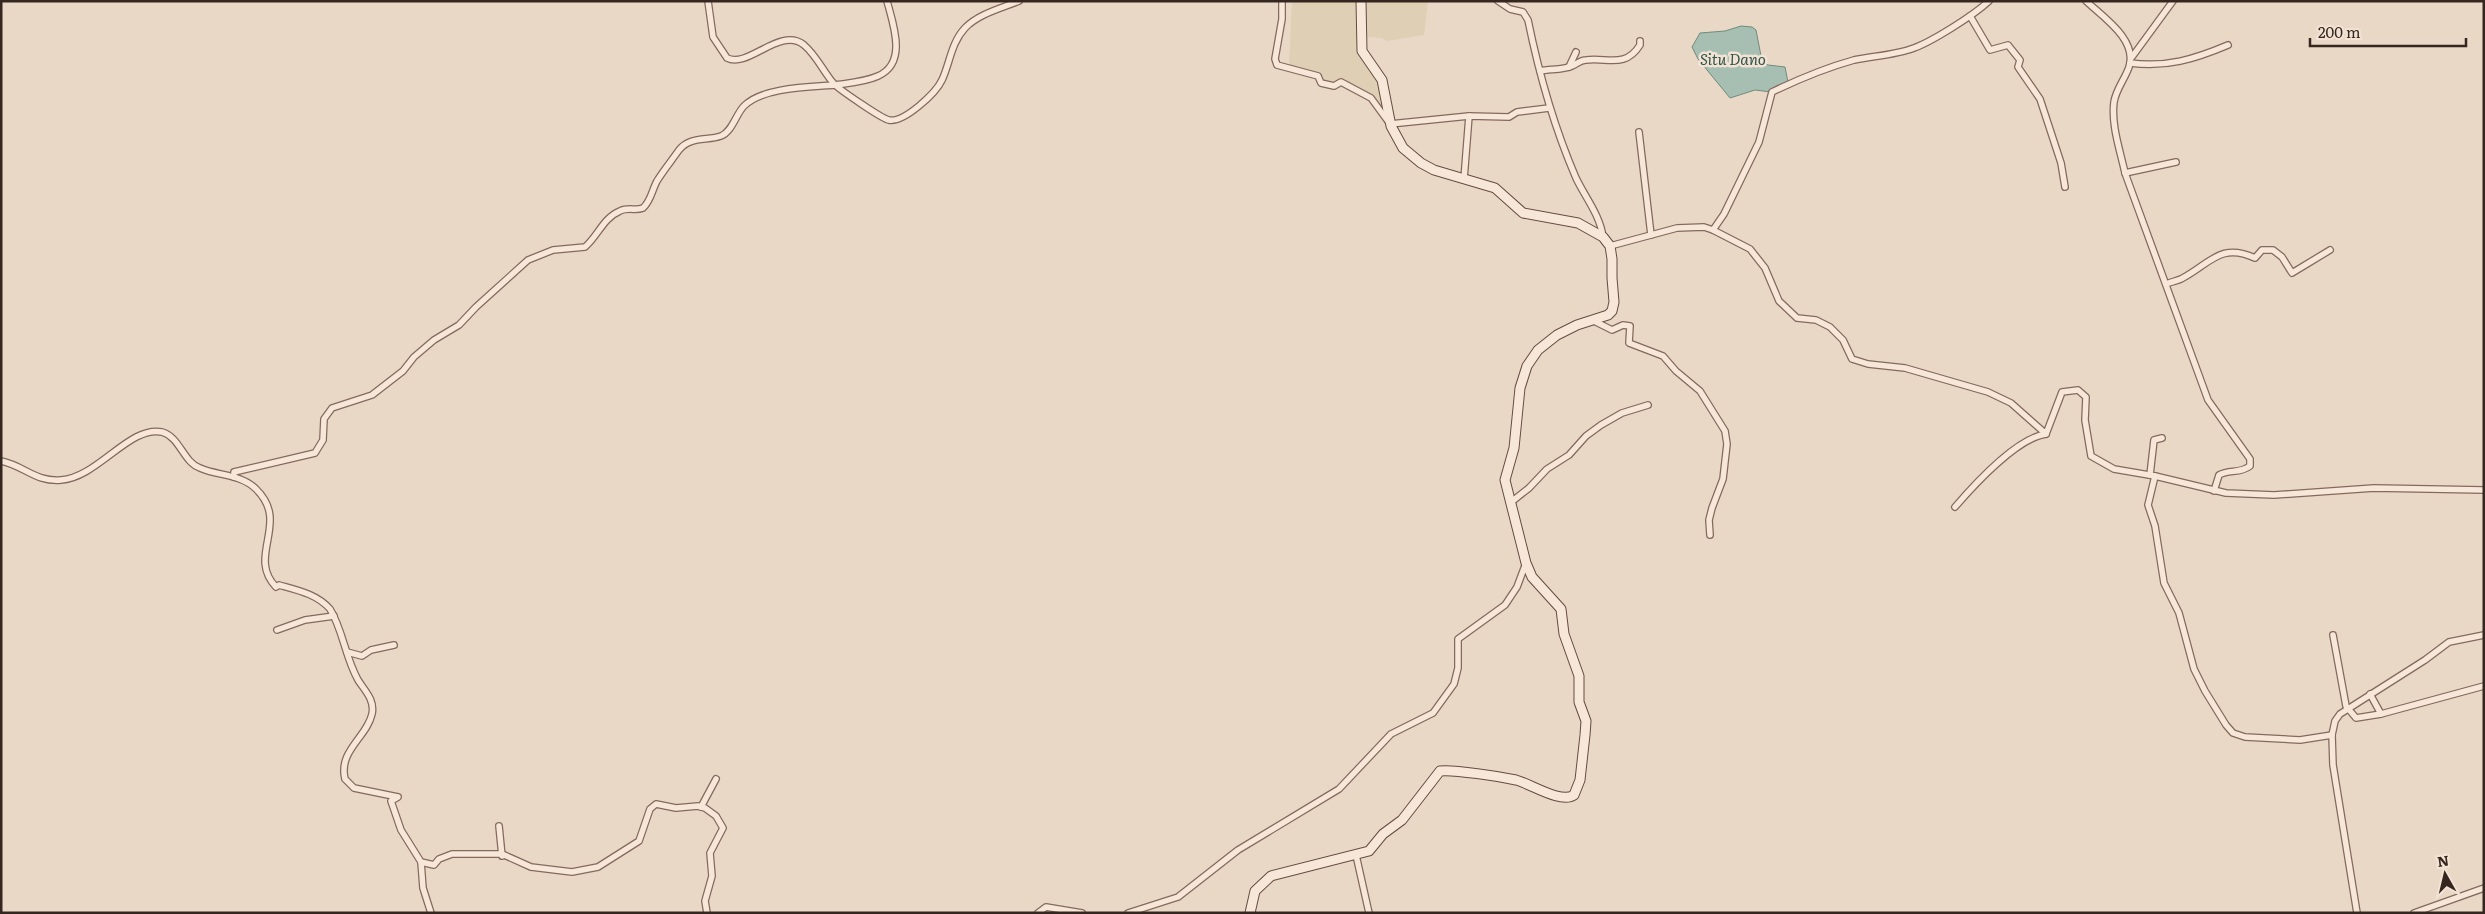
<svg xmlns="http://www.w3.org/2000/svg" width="2485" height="914" viewBox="0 0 2485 914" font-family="Literata,serif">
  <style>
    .farmland { fill: #dfcfb4 }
    .water { fill: #a7beb2; stroke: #6f8c7e }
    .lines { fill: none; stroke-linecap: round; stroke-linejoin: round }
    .street-casing { stroke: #84695d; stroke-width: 8 }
    .secondary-casing { stroke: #664b41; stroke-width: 11 }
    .street { stroke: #f6e7d9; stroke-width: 5.5 }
    .secondary { stroke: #f6e7d9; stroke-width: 9 }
    .labels { text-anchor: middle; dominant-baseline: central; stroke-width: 5; stroke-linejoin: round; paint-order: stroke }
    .water-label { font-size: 15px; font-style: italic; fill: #31544a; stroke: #f2e3d5 }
  </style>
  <rect width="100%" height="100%" fill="#ead8c6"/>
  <polygon class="farmland" points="1292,1 1428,1 1424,35 1387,41 1382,38 1370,37 1360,40 1380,84 1386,108 1331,82 1301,75 1289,66"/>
  <polygon class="water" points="1741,26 1752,27 1756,30 1762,61 1768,65 1785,67 1788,82 1771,92 1755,90 1730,98 1698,59 1692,47 1700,33 1725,31"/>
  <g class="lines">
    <g class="street-casing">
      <g id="street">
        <path d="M708,1L713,37L727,58C748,69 780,26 804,45C817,56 824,73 835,85C849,83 865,82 878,76C908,63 893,24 887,1"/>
        <polyline points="1282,1 1282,19 1275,59 1277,65 1318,76 1321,83 1334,86 1341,82 1371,98 1390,124 1469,116 1509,117 1517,112 1549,108"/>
        <path d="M1498,1L1510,9L1523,12L1528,20C1539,74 1554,127 1576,178C1585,197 1600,215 1603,237"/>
        <path d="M2086,1C2103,17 2138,40 2129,67C2125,79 2116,89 2114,102C2111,125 2120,150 2125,173L2208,400L2250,459V466C2240,474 2229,469 2219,475L2214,491"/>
        <polyline points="1970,16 1990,50 2008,45 2020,60 2018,67 2040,99 2061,163 2065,187"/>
        <polyline points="2132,57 2173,1"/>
        <path d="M2130,63C2166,68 2195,59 2228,45"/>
        <polyline points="1569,67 1576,52"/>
        <path d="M1540,71C1550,69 1563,70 1572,66C1577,64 1580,60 1586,60C1607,57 1625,69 1640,45V41"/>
        <polyline points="1639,132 1651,235"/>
        <polyline points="2125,173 2176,162"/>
        <polyline points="1464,179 1469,116"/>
        <path d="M1713,230L1724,214L1759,142L1772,92C1799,79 1825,68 1854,60C1873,56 1896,55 1914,48C1933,41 1974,15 1989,1"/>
        <polyline points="1610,246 1677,228 1704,227 1713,230 1750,249 1765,268 1779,301 1797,318 1816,320 1830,327 1843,340 1852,359 1868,364 1905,368 1988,392 2011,403 2046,434 2062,392 2078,390 2086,397 2085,420 2091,456 2114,469 2155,476 2226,493 2274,495 2374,488 2484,490"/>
        <path d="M2166,284C2171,282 2176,281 2181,279C2210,264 2220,242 2255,258L2262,250H2273L2282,257L2292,273L2330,250"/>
        <polyline points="1592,320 1612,330 1623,325 1630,326 1629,343 1663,356 1676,371 1700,391 1725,431 1727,444 1723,479 1712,508 1709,520 1710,535"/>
        <path d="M1,461C25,466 35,482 61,480C97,478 130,425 162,432C180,437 183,462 200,468C218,476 241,474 256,489C291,523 246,556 276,587L279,585C297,590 317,594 330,609C343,630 345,657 358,680C365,691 375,700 372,714C367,737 338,751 345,779L354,788L398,797L391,801L401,830L421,862L434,865L439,859L452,854H502L531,867L572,872L598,867L639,841L650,809L656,804L676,808L698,806L705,808L716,816L723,828L710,853L712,876L705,901L707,913"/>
        <polyline points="2150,475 2154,440 2162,438"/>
        <polyline points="2155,476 2148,505 2155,526 2164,583 2179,613 2194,669 2205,691 2226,725 2233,733 2245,737 2300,740 2332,735"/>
        <path d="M234,477V472L315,453L323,440L324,419L332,408L372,395L403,371L414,357L434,340L459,325L476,307L528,260L553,250L585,247C598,236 603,218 620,211C628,207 636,211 643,208C651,201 652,190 657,181C663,171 672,160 679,150C690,136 707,141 721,136C732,132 736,114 744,106C763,87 810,87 835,85C842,91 882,119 889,120C904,123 936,93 942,80C950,63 951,43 965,28C978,14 1002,8 1019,1"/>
        <polyline points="1510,503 1529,488 1547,469 1569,455 1586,436 1601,425 1622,413 1648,405"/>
        <path d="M1955,507C1974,485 2017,438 2046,434"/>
        <polyline points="277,630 305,620 334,616"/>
        <polyline points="2333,635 2346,706 2356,718 2381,714"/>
        <polyline points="347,652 362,656 371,650 394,645"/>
        <polyline points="2370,694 2381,714 2484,686"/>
        <polyline points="701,807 716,779"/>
        <polyline points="499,826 502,856"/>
        <polyline points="1356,855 1369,913"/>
        <polyline points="421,862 423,888 431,913"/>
        <polyline points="1038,913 1046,907 1082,913"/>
        <polyline points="1128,913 1178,897 1238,850 1339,789 1391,734 1433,713 1454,684 1458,668 1458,639 1505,605 1517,587 1526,563"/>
        <polyline points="2357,913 2333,765 2332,735 2335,721 2340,714 2425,660 2449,642 2484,635"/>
        <polyline points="2414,913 2484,888"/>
      </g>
    </g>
    <g class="secondary-casing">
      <path id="secondary" d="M1250,913L1255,891L1271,876L1369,851L1383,834L1402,820L1440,771C1453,769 1501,777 1516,780C1531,784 1561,804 1574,795L1580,780L1585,735L1586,721L1579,702V676L1564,634L1561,609L1532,577L1526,563L1505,480L1514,448L1520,388L1527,366L1538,350L1557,335L1577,325L1608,315L1612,311L1614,302L1612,278V259L1610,246L1603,237L1578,223L1523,213L1495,188L1434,170L1421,163L1403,148L1391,126L1382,80L1362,51L1361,1"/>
    </g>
    <use href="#street" class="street"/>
    <use href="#secondary" class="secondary"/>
  </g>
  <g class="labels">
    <g class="water-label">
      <text x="1733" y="58">Situ Dano</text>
    </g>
  </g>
  <rect width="2485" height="914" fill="none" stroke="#362620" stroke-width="5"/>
  <g transform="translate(2445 874) rotate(352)" stroke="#f2e3d5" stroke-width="4" paint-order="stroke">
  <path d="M0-4L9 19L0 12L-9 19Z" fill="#362620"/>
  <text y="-8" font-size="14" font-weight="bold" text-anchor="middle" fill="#362620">N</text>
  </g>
  <path d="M2310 38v8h156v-8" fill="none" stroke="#362620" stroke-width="2.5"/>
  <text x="2318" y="38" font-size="15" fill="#362620" stroke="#f2e3d5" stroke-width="4" paint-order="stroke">200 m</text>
</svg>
